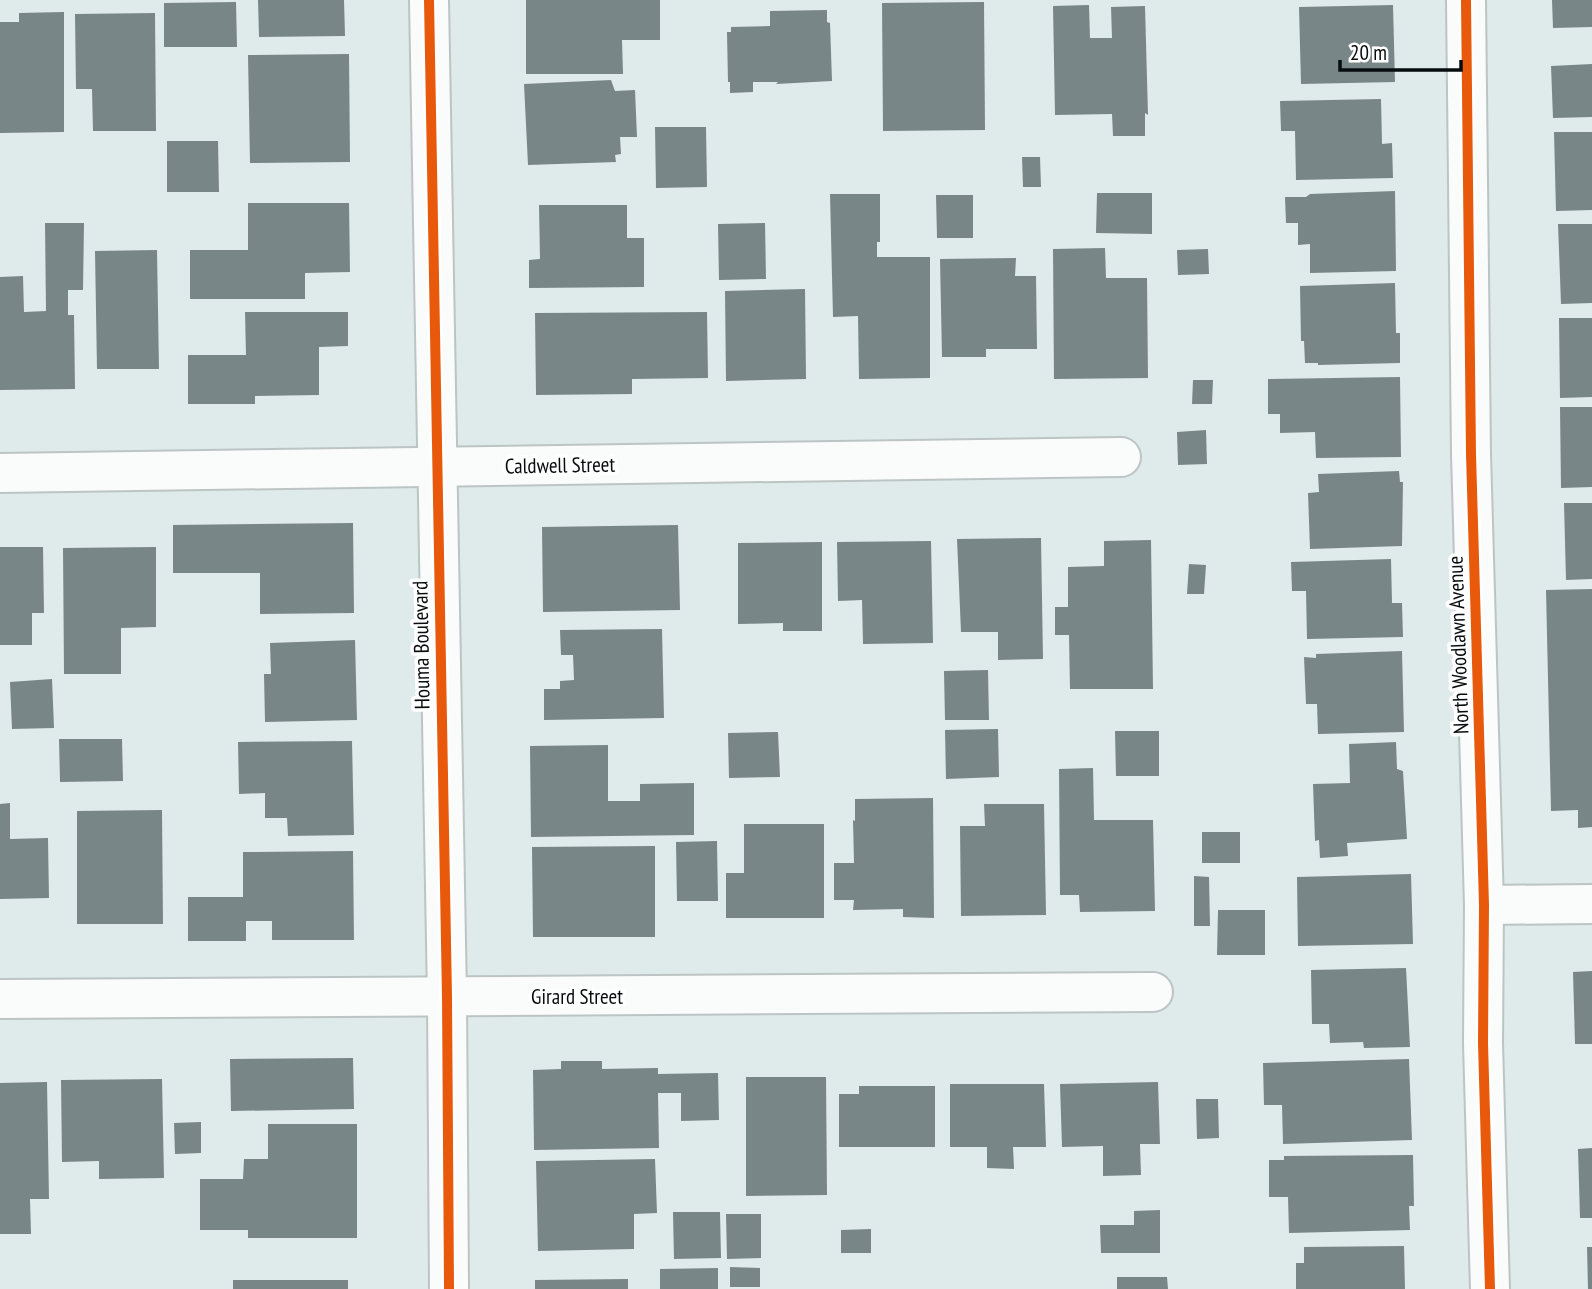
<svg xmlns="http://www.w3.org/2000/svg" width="1592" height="1289" viewBox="0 0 1592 1289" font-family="'PT Sans Narrow',sans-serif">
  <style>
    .building { fill: #798687 }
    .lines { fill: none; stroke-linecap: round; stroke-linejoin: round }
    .street-casing { stroke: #bcc4c4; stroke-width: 42 }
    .street { stroke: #fafcfc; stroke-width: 38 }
    .cycleway-casing { stroke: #fff; stroke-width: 15 }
    .cycleway { stroke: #e8590c; stroke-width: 10 }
    .labels { text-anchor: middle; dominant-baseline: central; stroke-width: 7; stroke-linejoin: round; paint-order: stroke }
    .street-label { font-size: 21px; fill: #070d0e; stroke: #fff }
  </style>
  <rect width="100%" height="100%" fill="#dfeaea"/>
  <g class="building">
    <polygon points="258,0 344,0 345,36 259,37"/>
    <polygon points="526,0 660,0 660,40 622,40 623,74 526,74"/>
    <polygon points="1552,0 1592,0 1592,27 1553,28"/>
    <polygon points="236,2 237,47 164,47 164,3"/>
    <polygon points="984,2 985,130 883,131 882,3"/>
    <polygon points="1089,5 1090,38 1112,38 1111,7 1145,6 1148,115 1145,113 1145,136 1113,136 1112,114 1055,115 1053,6"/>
    <polygon points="1393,5 1395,82 1301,84 1299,7"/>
    <polygon points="827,10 827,22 830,23 832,81 776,84 778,82 753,82 753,92 730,93 730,82 728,82 727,32 731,32 731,27 770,26 770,11"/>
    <polygon points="64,12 64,132 0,133 0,22 19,22 19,13"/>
    <polygon points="155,13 156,131 93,131 92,89 76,89 75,14"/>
    <polygon points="349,54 350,162 250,163 248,55"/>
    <polygon points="1592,64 1592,117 1553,118 1551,66"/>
    <polygon points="611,80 615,91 635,90 637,137 620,137 621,154 615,155 616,162 528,165 524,84"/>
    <polygon points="1381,99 1382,144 1392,143 1393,178 1296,180 1295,131 1281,131 1280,101"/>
    <polygon points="655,127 706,127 707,187 656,188"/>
    <polygon points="1554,132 1592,132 1592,210 1556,211"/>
    <polygon points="167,141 218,141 219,192 167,192"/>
    <polygon points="1022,157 1040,157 1041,187 1023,187"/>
    <polygon points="1395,191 1396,271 1310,273 1310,244 1298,245 1298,223 1286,223 1285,197 1306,197 1310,194"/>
    <polygon points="1097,193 1152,193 1152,234 1096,233"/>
    <polygon points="830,194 880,194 880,242 877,242 877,257 930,257 930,378 859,379 858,316 833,317"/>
    <polygon points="936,195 973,195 973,238 937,238"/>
    <polygon points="248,203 349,203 350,272 305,273 305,299 190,299 190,250 248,250"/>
    <polygon points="539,205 627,205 627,238 644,238 644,287 529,288 529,260 540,259"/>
    <polygon points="45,223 84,223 83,290 68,290 68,315 74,315 75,389 0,390 0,277 23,276 24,312 46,311"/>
    <polygon points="765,223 766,279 719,280 718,224"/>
    <polygon points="1558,224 1592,224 1592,303 1561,304"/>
    <polygon points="1105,248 1106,278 1147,278 1148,378 1054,379 1053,249"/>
    <polygon points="1208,249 1209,274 1178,275 1177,250"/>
    <polygon points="157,250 159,369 97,369 95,251"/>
    <polygon points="1016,258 1015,276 1036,276 1037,349 986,349 986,357 942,357 940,259"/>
    <polygon points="1395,283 1396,333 1400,333 1400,363 1318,365 1318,363 1305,363 1304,341 1301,341 1300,286"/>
    <polygon points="805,289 806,379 726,381 725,291"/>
    <polygon points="245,312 348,312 348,346 319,347 319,395 255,396 255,404 188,404 188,355 246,355"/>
    <polygon points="707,312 708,378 632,379 632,394 536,395 535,313"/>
    <polygon points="1559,318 1592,318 1592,397 1560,398"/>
    <polygon points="1400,377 1401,457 1316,458 1315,432 1280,433 1280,414 1268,414 1268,379"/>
    <polygon points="1193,380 1213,380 1212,404 1192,404"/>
    <polygon points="1560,407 1592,407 1592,487 1561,488"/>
    <polygon points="1206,430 1207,464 1178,465 1177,432"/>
    <polygon points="1399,471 1400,482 1403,482 1402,546 1310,549 1308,493 1319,492 1318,474"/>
    <polygon points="1564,503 1592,503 1592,579 1566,580"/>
    <polygon points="353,523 354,613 260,614 260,573 173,573 173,525"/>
    <polygon points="678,525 680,610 543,612 542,527"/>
    <polygon points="1041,538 1043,659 998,660 998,632 961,632 957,539"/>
    <polygon points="1151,540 1153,689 1070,689 1069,635 1055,635 1055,607 1068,607 1068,567 1104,566 1104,541"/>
    <polygon points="931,541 933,643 863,644 862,600 838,601 837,542"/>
    <polygon points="822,542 822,631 783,631 783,623 738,624 738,543"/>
    <polygon points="0,547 43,547 44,613 32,613 32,645 0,645"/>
    <polygon points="156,547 156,627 121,628 121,674 64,674 63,548"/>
    <polygon points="1391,559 1392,603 1402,603 1403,637 1307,639 1306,591 1292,591 1291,562"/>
    <polygon points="1189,564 1206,565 1204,594 1187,594"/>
    <polygon points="1592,589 1592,827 1578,828 1578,810 1551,811 1546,590"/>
    <polygon points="662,629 664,718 544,720 544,689 560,689 560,681 574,680 573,655 561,655 560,630"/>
    <polygon points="355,640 357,720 265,722 264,674 271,674 270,643"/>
    <polygon points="1402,651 1404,732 1318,734 1317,704 1306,704 1304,657 1316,658 1316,654"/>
    <polygon points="988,670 989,720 945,720 944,671"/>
    <polygon points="52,679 54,728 12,729 10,682"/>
    <polygon points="998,729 999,777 946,779 945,730"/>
    <polygon points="1115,731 1159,731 1159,776 1116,776"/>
    <polygon points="778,732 780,777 729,778 728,733"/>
    <polygon points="59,739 122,739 123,781 60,782"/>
    <polygon points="352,741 354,835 288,836 287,818 265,818 265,793 239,794 238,742"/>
    <polygon points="1396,742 1397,769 1403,771 1407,839 1347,843 1348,856 1320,858 1319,840 1315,841 1313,784 1350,783 1349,744"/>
    <polygon points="608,745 608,801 640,801 640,784 694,783 694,835 531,837 530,746"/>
    <polygon points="1093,768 1094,820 1153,820 1155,911 1080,912 1079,895 1060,895 1059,769"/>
    <polygon points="933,798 934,918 903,917 903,909 853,910 854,900 834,900 834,863 854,863 853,820 855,821 855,799"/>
    <polygon points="10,803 10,839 48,838 49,898 0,899 0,804"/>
    <polygon points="984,804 1044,804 1046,915 961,916 960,826 985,826"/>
    <polygon points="162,810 163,924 77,924 77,811"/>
    <polygon points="744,824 824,824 824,918 726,918 726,873 744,873"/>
    <rect x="1202" y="832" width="38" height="31"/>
    <polygon points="717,841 718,901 677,901 676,842"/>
    <polygon points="655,846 655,937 533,937 532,847"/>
    <polygon points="353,851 354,940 272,940 272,921 246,921 246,941 188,941 188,897 243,897 243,852"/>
    <polygon points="1411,874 1413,944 1298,946 1297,877"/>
    <polygon points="1194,876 1209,877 1210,926 1194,926"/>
    <polygon points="1218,910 1265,910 1265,955 1217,955"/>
    <polygon points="1406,968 1410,1047 1364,1048 1363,1042 1330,1043 1329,1024 1312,1024 1311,970"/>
    <polygon points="1592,971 1592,1044 1575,1044 1573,972"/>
    <polygon points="353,1058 354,1109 231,1111 230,1059"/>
    <polygon points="1409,1059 1412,1140 1283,1144 1282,1105 1264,1105 1263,1063"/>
    <polygon points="561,1061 602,1061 602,1069 658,1068 658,1074 718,1073 719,1120 681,1121 681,1093 658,1093 659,1148 534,1150 533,1070 561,1069"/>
    <polygon points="746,1077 826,1077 827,1195 746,1196"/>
    <polygon points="162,1079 164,1178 99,1179 99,1161 62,1162 61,1080"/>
    <polygon points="47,1082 49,1199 30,1199 31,1234 0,1234 0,1083"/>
    <polygon points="1158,1082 1160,1144 1140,1144 1141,1175 1103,1176 1103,1146 1062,1147 1060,1084"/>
    <polygon points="950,1084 1044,1084 1046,1147 1013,1147 1014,1169 987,1168 987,1147 950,1147"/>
    <polygon points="859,1086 935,1086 935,1147 839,1147 839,1094 859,1094"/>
    <polygon points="1196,1099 1218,1099 1219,1138 1197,1139"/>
    <polygon points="201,1122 201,1153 175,1154 174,1123"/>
    <polygon points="268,1124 357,1124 357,1238 248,1238 248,1230 200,1230 200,1179 243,1179 244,1159 268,1159"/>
    <polygon points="1592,1148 1592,1218 1580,1218 1578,1149"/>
    <polygon points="1413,1155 1414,1206 1409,1206 1410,1230 1289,1233 1288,1197 1269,1197 1269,1160 1284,1160 1284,1156"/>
    <polygon points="655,1159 657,1213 634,1214 634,1249 538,1251 536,1161"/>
    <polygon points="1160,1210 1160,1253 1101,1253 1100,1225 1134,1225 1134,1211"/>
    <polygon points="673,1212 720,1212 721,1258 674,1259"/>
    <polygon points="726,1214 761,1214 761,1258 727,1259"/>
    <polygon points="871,1229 871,1253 841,1253 841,1230"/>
    <polygon points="1404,1246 1405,1289 1296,1289 1296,1263 1304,1263 1304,1247"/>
    <polygon points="1587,1247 1592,1247 1592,1289 1588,1289"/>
    <polygon points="730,1267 760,1268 760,1287 730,1287"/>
    <polygon points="718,1268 718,1289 660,1289 660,1269"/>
    <polygon points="1117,1277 1167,1277 1168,1289 1117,1289"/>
    <polygon points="628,1279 628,1289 535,1289 535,1280"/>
    <rect x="233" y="1280" width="115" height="9"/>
  </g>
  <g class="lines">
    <g class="street-casing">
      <g id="street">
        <polyline points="429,0 447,997 449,1289"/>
        <polyline points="1466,0 1471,454 1484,905 1483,1043 1490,1289"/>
        <polyline points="0,473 1121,457"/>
        <polyline points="1484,905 1592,904"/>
        <polyline points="0,999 1153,992"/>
      </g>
    </g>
    <use href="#street" class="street"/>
    <g class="cycleway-casing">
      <g id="cycleway">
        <polyline points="429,0 447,997 449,1289"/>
        <polyline points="1466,0 1471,454 1484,905 1483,1043 1490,1289"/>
      </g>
    </g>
    <use href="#cycleway" class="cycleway"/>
  </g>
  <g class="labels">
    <g class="street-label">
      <text transform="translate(560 465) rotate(-1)">Caldwell Street</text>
      <text transform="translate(421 645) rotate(-91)">Houma Boulevard</text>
      <text transform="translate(1458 645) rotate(-92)">North Woodlawn Avenue</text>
      <text x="577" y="996">Girard Street</text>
    </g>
  </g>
  <path d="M1340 60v10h121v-10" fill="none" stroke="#070d0e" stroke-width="3.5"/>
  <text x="1350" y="60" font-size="21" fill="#070d0e" stroke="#ffffff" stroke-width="5" paint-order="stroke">20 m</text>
</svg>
